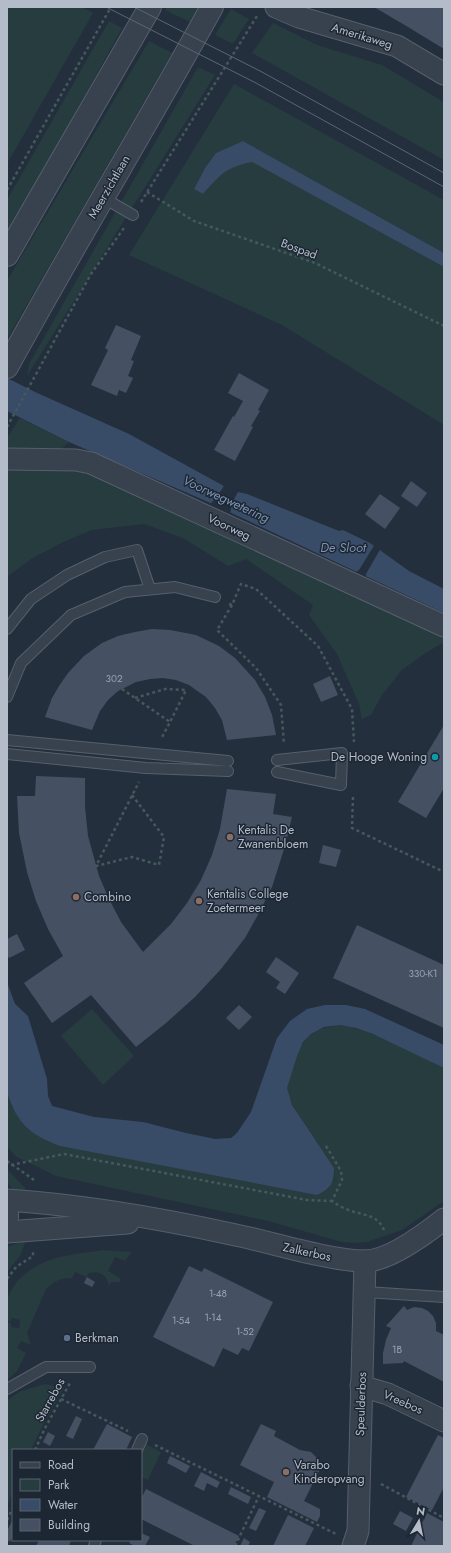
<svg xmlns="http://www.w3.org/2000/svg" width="451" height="1553" viewBox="0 0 451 1553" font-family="Jost,sans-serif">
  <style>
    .green { fill: #263c3f }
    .water { fill: #394c67 }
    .pier { fill: #242f3e }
    .building { fill: #455162 }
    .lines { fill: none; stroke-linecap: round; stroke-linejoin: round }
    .service-casing { stroke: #565f6c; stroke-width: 12 }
    .minor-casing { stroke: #565f6c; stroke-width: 23 }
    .tertiary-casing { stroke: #565f6c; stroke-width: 24 }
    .path { stroke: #44595c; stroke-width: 2.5; stroke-dasharray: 3 3; stroke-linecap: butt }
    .service { stroke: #38414e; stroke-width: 10 }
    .minor { stroke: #38414e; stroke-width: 21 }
    .tertiary { stroke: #38414e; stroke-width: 22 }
    .tram { stroke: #5a6575; stroke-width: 1 }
    .culture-dot { fill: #0f9aa8; stroke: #1d2633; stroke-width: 1.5 }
    .education-dot { fill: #8d6e63; stroke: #1d2633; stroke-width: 1.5 }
    .service-dot { fill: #5c6f8a; stroke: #1d2633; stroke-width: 1.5 }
    .labels { text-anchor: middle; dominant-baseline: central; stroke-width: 3; stroke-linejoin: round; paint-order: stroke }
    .number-label { font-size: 10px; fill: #98a1af }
    .street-label { font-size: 12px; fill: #b4bcc9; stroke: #1d2633 }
    .poi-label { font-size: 12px; fill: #b4bcc9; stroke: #1d2633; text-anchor: start }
    .water-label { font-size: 13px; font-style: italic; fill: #7c92b1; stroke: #1d2633 }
  </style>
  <rect width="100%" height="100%" fill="#242f3e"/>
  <g class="green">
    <polygon points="7,7 81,7 93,13 7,164"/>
    <polygon points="167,7 199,7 190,22 165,10"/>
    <polygon points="231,9 249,19 233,44 215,35"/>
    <polygon points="109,21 122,28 7,236 7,200"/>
    <polygon points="273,23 317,45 382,65 444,102 444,160 252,53"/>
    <polygon points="149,41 172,53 7,339 7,281"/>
    <polygon points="198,67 215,75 27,376 29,364"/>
    <polygon points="234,84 444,200 444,253 243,141 216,153 205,168 194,189 203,194 217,178 234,166 252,162 444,267 444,425 282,325 129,255"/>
    <polygon points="20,418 69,442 59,451 7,451 7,438"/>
    <polygon points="7,468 66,468 93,474 444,634 444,642 424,654 402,670 382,695 371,715 362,719 359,704 337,654 309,615 313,605 246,559 228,566 183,538 144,524 92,530 63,542 31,559 7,577"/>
    <polygon points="92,1009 134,1056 103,1085 61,1036"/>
    <path d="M340,1025C377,1031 411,1052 444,1068V1201L402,1230L367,1242L356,1243L342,1242L268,1221L56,1176L17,1157L7,1147V1093L12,1107L328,1189L334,1179V1168C321,1149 290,1109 287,1089C286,1081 294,1062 297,1054C307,1033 317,1028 340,1025Z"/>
    <polygon points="7,1169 25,1188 25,1193 13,1189 7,1183"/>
    <polygon points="26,1240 20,1256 7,1272 7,1247"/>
    <path d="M102,1250L132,1252L125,1261L115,1257L108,1271L120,1278V1282H111L109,1287C108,1276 100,1270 89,1273L86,1277L75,1272L72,1278C61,1278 54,1281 46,1289L27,1333L31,1345L21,1341L17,1348L26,1353L17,1371L7,1380V1323H11V1327L19,1328L20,1320L12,1318L11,1321L7,1320C7,1314 6,1308 7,1302C10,1281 35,1264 53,1259C68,1254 86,1253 102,1250Z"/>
    <polygon points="45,1384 64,1388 42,1427 31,1450 13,1450 13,1492 7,1506 7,1400 21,1391"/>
    <polygon points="144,1443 161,1452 148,1480 141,1477 141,1450"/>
  </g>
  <g class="water">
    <path d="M243,141L444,253V267L252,162C226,167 220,175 203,194L194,189L205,168L216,153Z"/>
    <polygon points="7,378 35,392 129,434 233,491 247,494 339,531 343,530 370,543 409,571 444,589 444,613 206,501 69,442 7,411"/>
    <path d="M7,982L15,1004L28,1016L47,1079L48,1096L52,1106L94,1117L143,1122L186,1133L215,1139L231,1138L237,1133L251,1112L277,1038L290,1021L307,1009L325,1005H346L365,1009L444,1045V1068L373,1034L356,1028L340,1025L324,1027L311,1034L303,1042L297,1056L287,1088L292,1105L334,1168C334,1184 331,1188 317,1195L60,1146C29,1134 18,1124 7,1093Z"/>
  </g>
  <g class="pier">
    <polygon points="225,484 239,490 232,503 230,515 209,505 217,497"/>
    <polygon points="375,544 381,548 366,574 366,578 354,573 359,570"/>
  </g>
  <g class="building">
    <polygon points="374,7 444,7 444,49 408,27"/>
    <polygon points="116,325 141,336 131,360 134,361 128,376 133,378 126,393 119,390 117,396 91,385 108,350 105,348"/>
    <polygon points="239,373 269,390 258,410 260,411 251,426 253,427 235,461 214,450 233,416 234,417 243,401 228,393"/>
    <polygon points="411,481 427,493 417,507 401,496"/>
    <polygon points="380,494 400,508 385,529 365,514"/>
    <polygon points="152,629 170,630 196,635 219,646 235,658 255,680 265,697 272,715 276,735 227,740 222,720 215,708 206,697 189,685 176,680 163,678 150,679 136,682 118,691 108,700 100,711 92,730 45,717 52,698 59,686 68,673 84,656 102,643 118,636 135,632"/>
    <polygon points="330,676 338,695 321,702 313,684"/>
    <polygon points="444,725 444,788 426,818 398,802"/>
    <polygon points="36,776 85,778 85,807 88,836 99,876 109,899 121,922 143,952 171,924 187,903 201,880 212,855 220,829 227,789 276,794 273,814 292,817 285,846 272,887 259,913 245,938 221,969 195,997 166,1023 136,1047 91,995 52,1023 24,983 63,956 48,929 36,901 27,872 19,833 17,796 35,796"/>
    <polygon points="323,845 341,850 336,867 319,863"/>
    <polygon points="357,925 444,965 444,1028 333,978"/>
    <polygon points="17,934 25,950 9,958 7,955 7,939"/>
    <polygon points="276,957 299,973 285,994 276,988 280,982 266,972"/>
    <polygon points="239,1005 252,1017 239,1030 226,1018"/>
    <polygon points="189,1266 202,1272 204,1268 273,1302 249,1351 242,1348 238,1355 223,1348 214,1367 153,1337"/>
    <polygon points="87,1277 95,1282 92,1287 84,1283"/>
    <polygon points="404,1306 407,1310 414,1307 422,1308 428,1311 433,1316 436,1323 436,1331 444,1335 444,1382 404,1361 403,1363 383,1364 383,1353 386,1340 391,1328 386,1326"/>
    <polygon points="76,1416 82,1419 73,1439 66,1436"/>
    <polygon points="107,1424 132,1437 126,1450 93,1450"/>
    <polygon points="261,1424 276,1431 274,1436 300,1450 311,1452 318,1459 319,1471 304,1501 320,1509 320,1516 317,1522 267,1497 274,1482 240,1465"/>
    <polygon points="48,1432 55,1436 50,1446 43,1442"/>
    <polygon points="438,1435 444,1438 444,1487 432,1510 406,1497"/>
    <polygon points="170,1456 190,1466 186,1473 167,1463"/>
    <polygon points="201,1472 220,1482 217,1488 207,1483 204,1491 194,1486"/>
    <polygon points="231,1487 251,1497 248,1504 228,1494"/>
    <polygon points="146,1489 239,1536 234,1546 195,1546 141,1519 141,1499"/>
    <polygon points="259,1508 266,1511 256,1531 249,1528"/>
    <polygon points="400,1511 413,1518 406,1531 393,1524"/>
    <polygon points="427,1513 444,1522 443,1546 411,1546"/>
    <polygon points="288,1515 314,1528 305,1546 273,1546"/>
    <polygon points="13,1519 13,1535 10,1542 7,1540 7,1531"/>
    <polygon points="141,1533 150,1537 145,1546 135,1546 129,1543 131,1540 141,1540"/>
    <polygon points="244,1538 250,1542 248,1546 240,1546"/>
    <polygon points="39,1540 71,1540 69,1546 36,1546"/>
  </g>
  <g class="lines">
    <g class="service-casing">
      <g id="service">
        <polyline points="102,197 133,215"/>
        <polyline points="7,629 31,599 67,575 105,557 137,550 150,589"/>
        <polyline points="7,697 21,663 71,615 125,592 175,587 215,597"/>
        <polyline points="7,740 228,761"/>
        <polyline points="7,754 146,768 228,771"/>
        <polyline points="277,772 341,785 342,753 277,760"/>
        <polyline points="365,1292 444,1297"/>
        <polyline points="7,1389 46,1367 90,1367"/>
        <polyline points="137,1450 142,1439"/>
        <polyline points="94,1546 96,1540"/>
      </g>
    </g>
    <g class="minor-casing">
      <g id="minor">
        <polyline points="276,7 299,17 397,46 444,74"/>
        <polyline points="7,459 76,460 91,463 444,626"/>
        <path d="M7,1200C82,1205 158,1218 231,1234C261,1240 290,1249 320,1255C334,1258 350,1261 365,1261C389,1261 425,1234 444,1219"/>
        <polyline points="7,1232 128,1223"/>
        <polyline points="361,1386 388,1394 444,1421"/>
        <polyline points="353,1546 358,1531 365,1261"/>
      </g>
    </g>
    <g class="tertiary-casing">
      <g id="tertiary">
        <polyline points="7,255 150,7"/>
        <path d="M7,367C73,246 145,128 212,7"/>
        <polyline points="7,1210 7,1218"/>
      </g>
    </g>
    <g class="path">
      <polyline points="7,190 111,7"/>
      <polyline points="147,192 194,221 315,263 444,326"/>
      <polyline points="141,202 257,16"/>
      <polyline points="7,427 91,274 124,228"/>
      <polyline points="229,604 232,605 241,584 256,589 318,646 352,709 354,742"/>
      <polyline points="232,605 217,630 256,668 281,705 284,744"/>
      <polyline points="122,689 170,722 161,739"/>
      <polyline points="135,698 165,689 186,690 170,722"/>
      <polyline points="132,795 164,837 159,865 132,857 96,866 139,782"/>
      <polyline points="353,797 352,828 444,872"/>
      <path d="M326,1146L341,1171L342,1180L332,1201C336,1204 341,1207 346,1209C362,1216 379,1213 385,1233"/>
      <polyline points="7,1161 34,1180"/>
      <polyline points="11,1165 64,1154 307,1200 332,1201"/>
      <polyline points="7,1279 16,1267 33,1256 33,1251"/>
      <polyline points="61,1399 128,1431"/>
      <polyline points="155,1445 336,1534"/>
      <polyline points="35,1450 45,1428 70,1383"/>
      <polyline points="381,1484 444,1518"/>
      <polyline points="7,1520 13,1508"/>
      <polyline points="235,1546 259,1496"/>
    </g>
    <use href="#service" class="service"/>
    <use href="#minor" class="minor"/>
    <use href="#tertiary" class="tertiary"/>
    <g class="tram">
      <polyline points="106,7 256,83 444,187"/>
      <polyline points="134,7 262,72 444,173"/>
    </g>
  </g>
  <circle class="culture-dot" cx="435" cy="757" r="4"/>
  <g class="education-dot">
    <circle cx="230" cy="837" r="4"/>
    <circle cx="76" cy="897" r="4"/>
    <circle cx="199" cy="901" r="4"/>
    <circle cx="286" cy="1472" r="4"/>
  </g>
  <circle class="service-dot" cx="67" cy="1338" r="4"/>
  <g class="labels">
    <g class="number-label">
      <text x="114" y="678">302</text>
      <text x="423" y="973">330-K1</text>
      <text x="218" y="1293">1-48</text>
      <text x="213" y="1317">1-14</text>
      <text x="181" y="1320">1-54</text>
      <text x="245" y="1331">1-52</text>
      <text x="397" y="1349">1B</text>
    </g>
    <g class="street-label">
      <text transform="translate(362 36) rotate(17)">Amerikaweg</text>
      <text transform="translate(109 187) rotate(-60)">Meerzichtlaan</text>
      <text transform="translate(299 249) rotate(20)">Bospad</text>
      <text transform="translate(229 527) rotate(25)">Voorweg</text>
      <text transform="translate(307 1252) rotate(12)">Zalkerbos</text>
      <text transform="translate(50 1400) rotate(-61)">Starrebos</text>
      <text transform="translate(403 1402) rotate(24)">Vreebos</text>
      <text transform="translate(361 1404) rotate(-88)">Speulderbos</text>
    </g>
    <g class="poi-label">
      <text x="427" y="757" text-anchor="end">De Hooge Woning</text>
      <text x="238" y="830">Kentalis De<tspan x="238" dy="14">Zwanenbloem</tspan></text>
      <text x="207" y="894">Kentalis College<tspan x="207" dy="14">Zoetermeer</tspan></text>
      <text x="84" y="897">Combino</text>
      <text x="75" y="1338">Berkman</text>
      <text x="294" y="1465">Varabo<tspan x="294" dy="14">Kinderopvang</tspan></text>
    </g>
    <g class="water-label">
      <text transform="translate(226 499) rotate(25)">Voorwegwetering</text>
      <text x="343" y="547">De Sloot</text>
    </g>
  </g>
  <rect width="451" height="1553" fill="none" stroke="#b4bcc9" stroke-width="16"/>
  <rect x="12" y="1449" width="130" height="92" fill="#1d2633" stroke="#59626f"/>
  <rect x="20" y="1462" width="20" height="6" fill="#38414e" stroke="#59626f"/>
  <text x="48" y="1469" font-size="12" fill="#b4bcc9">Road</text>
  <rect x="20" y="1479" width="20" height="12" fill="#263c3f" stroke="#59626f"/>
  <text x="48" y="1489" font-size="12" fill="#b4bcc9">Park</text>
  <rect x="20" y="1499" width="20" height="12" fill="#394c67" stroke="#59626f"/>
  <text x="48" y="1509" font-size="12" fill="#b4bcc9">Water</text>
  <rect x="20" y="1519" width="20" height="12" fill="#455162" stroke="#59626f"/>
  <text x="48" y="1529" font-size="12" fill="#b4bcc9">Building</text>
  <g transform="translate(419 1521) rotate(10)" stroke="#1d2633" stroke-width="3" paint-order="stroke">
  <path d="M0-3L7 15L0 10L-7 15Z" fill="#b4bcc9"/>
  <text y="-6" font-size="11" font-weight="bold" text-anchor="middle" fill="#b4bcc9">N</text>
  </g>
</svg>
